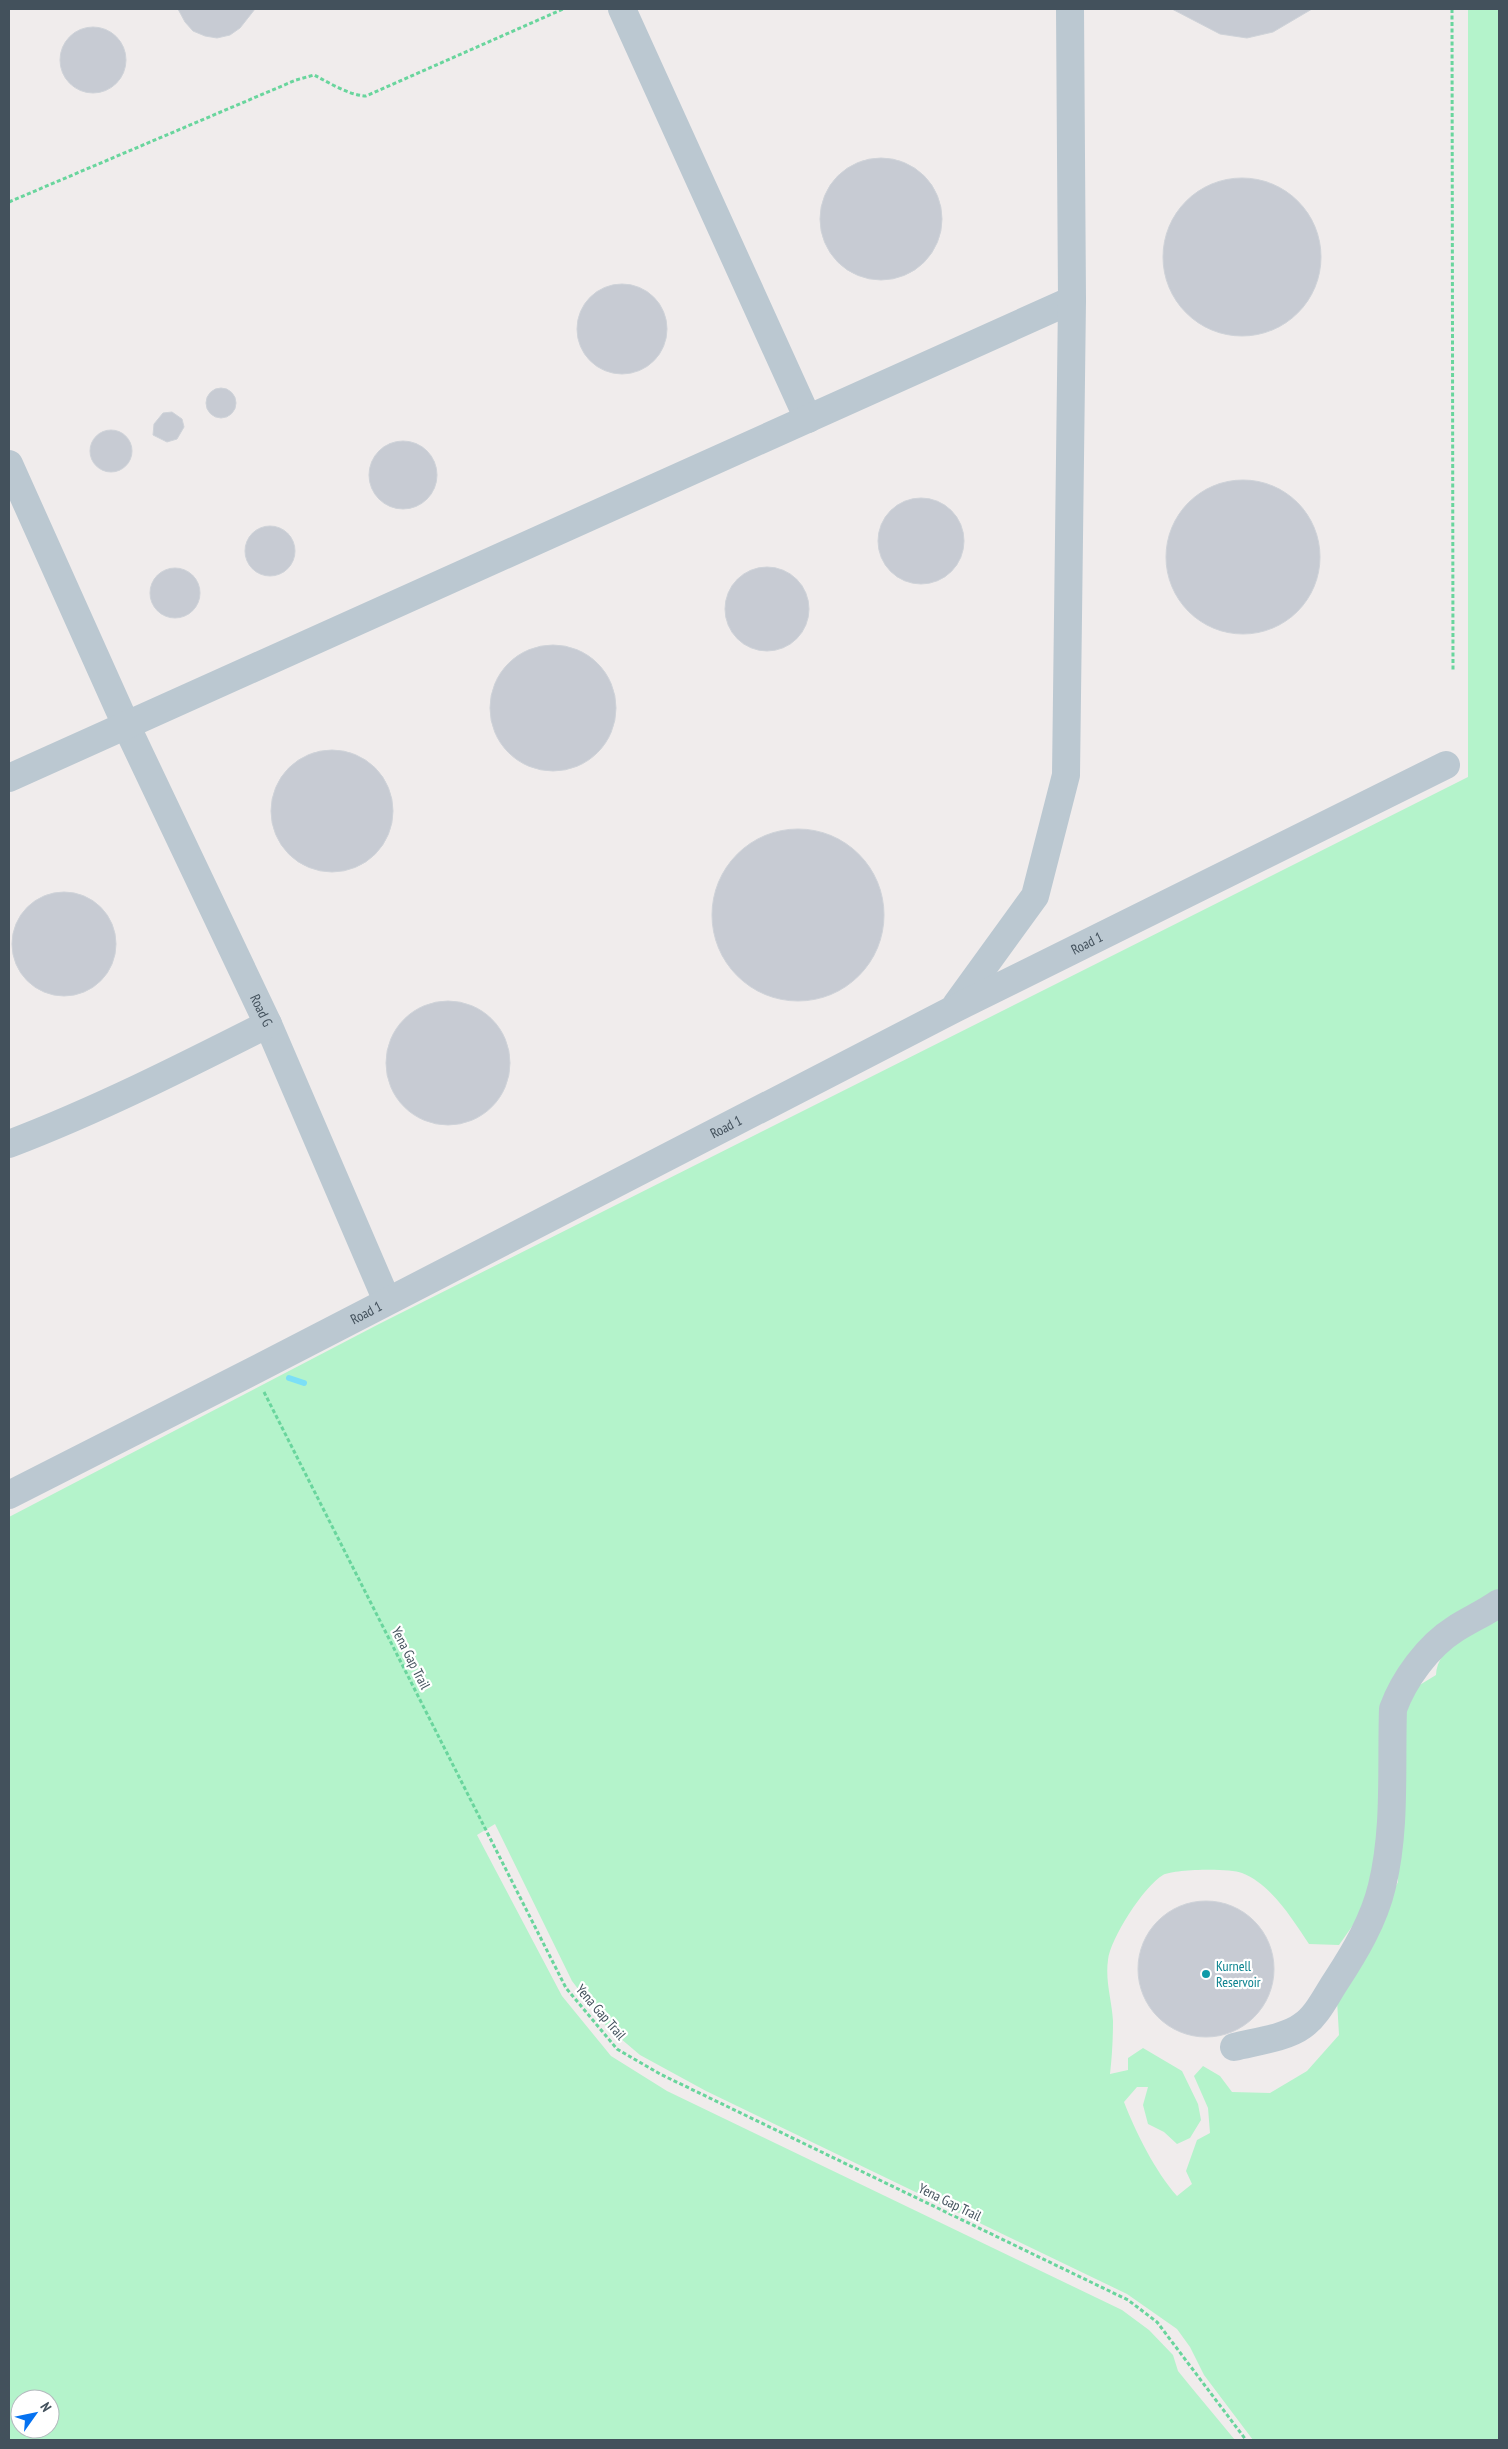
<svg xmlns="http://www.w3.org/2000/svg" width="1508" height="2449" viewBox="0 0 1508 2449" font-family="'PT Sans Narrow',sans-serif">
  <style>
    .green { fill: #b4f3cb; fill-rule: evenodd }
    .lines { fill: none; stroke-linecap: round; stroke-linejoin: round }
    .stream { stroke: #7cdff6; stroke-width: 6 }
    .building { fill: #c7cbd3; stroke: #cfd3d9 }
    .path { stroke: #69d59d; stroke-width: 3; stroke-dasharray: 4 2.5; stroke-linecap: butt }
    .minor { stroke: #bbc8d1; stroke-width: 28 }
    .culture-dot { fill: #0f9aa8; stroke: #fff; stroke-width: 2 }
    .labels { text-anchor: middle; dominant-baseline: central; stroke-width: 4.5; stroke-linejoin: round; paint-order: stroke }
    .street-label { font-size: 14px; fill: #43515c; stroke: #fff }
    .culture-label { font-size: 14px; fill: #0d838f; stroke: #fff; text-anchor: start }
  </style>
  <rect width="100%" height="100%" fill="#f0ecec"/>
  <path class="green" d="M1468,9H1499V1593L1403,1668L1374,1895L1339,1945L1309,1944C1293,1920 1271,1884 1242,1873C1229,1868 1175,1869 1163,1875C1144,1886 1110,1939 1108,1960C1105,1981 1112,2001 1113,2021C1113,2039 1112,2057 1110,2074L1128,2070V2058L1143,2048L1182,2071L1198,2104L1201,2120L1190,2138L1177,2144L1164,2132L1148,2124L1143,2105L1148,2087H1137L1124,2102C1136,2133 1155,2171 1177,2196L1192,2184L1186,2171L1197,2140L1210,2133L1208,2108L1194,2076L1203,2066L1220,2076L1232,2092L1270,2093L1307,2071L1339,2035L1337,2000L1398,1882L1400,1725L1418,1686L1436,1675C1437,1646 1477,1628 1499,1612V2440H1253L1204,2375L1190,2347L1177,2329L1127,2294L706,2091L640,2055L607,2027L572,1981L495,1824L477,1835L562,1996L611,2056L667,2091L1122,2310L1149,2330L1173,2355L1178,2371L1191,2387L1235,2440H9V1517L379,1324L1468,777ZM20,2399H50V2429H20Z"/>
  <g class="lines">
    <polyline class="stream" points="289,1378 304,1383"/>
  </g>
  <g class="building">
    <polygon points="178,9 255,9 240,28 230,35 217,38 205,36 193,31 185,22"/>
    <polygon points="1172,9 1312,9 1273,32 1247,38 1220,34"/>
    <circle cx="93" cy="60" r="33"/>
    <circle cx="881" cy="219" r="61"/>
    <circle cx="1242" cy="257" r="79"/>
    <circle cx="622" cy="329" r="45"/>
    <circle cx="221" cy="403" r="15"/>
    <polygon points="172,412 182,419 184,427 177,439 167,442 153,435 154,424 163,413"/>
    <circle cx="111" cy="451" r="21"/>
    <circle cx="403" cy="475" r="34"/>
    <circle cx="1243" cy="557" r="77"/>
    <circle cx="921" cy="541" r="43"/>
    <circle cx="270" cy="551" r="25"/>
    <circle cx="767" cy="609" r="42"/>
    <circle cx="175" cy="593" r="25"/>
    <circle cx="553" cy="708" r="63"/>
    <circle cx="332" cy="811" r="61"/>
    <circle cx="798" cy="915" r="86"/>
    <circle cx="64" cy="944" r="52"/>
    <circle cx="448" cy="1063" r="62"/>
    <circle cx="1206" cy="1969" r="68"/>
  </g>
  <g class="lines">
    <g class="path">
      <polyline points="1452,9 1453,671"/>
      <path d="M9,202L296,80L314,75C330,83 348,95 366,96L563,9"/>
      <polyline points="264,1392 566,1988 617,2049 660,2074 1128,2300 1157,2322 1246,2440"/>
    </g>
    <g class="minor">
      <polyline points="622,9 808,419"/>
      <path id="s1" d="M9,464L126,725L268,1024L387,1301"/>
      <polyline points="9,778 1072,300"/>
      <polyline points="956,1005 1035,896 1066,775 1072,300 1070,9"/>
      <path d="M9,1144C98,1110 183,1067 268,1024"/>
      <path id="s2" d="M9,1495L253,1371L954,1009L1446,765"/>
      <path d="M1234,2047C1253,2042 1286,2038 1302,2026C1317,2016 1326,1996 1336,1981C1355,1952 1374,1920 1382,1886C1396,1829 1391,1767 1393,1709C1404,1679 1428,1646 1455,1629C1469,1620 1485,1613 1499,1603"/>
    </g>
  </g>
  <circle class="culture-dot" cx="1206" cy="1974" r="5"/>
  <g class="labels">
    <g class="street-label">
      <text stroke="none"><textPath href="#s2" startOffset="1211">Road 1</textPath></text>
      <text stroke="none"><textPath href="#s1" startOffset="602">Road G</textPath></text>
      <text stroke="none"><textPath href="#s2" startOffset="806">Road 1</textPath></text>
      <text stroke="none"><textPath href="#s2" startOffset="401">Road 1</textPath></text>
      <text transform="translate(411 1658) rotate(63)">Yena Gap Trail</text>
      <text transform="translate(601 2012) rotate(49)">Yena Gap Trail</text>
      <text transform="translate(950 2202) rotate(26)">Yena Gap Trail</text>
    </g>
    <g class="culture-label">
      <text x="1216" y="1966">Kurnell<tspan x="1216" dy="16">Reservoir</tspan></text>
    </g>
  </g>
  <rect width="1508" height="2449" fill="none" stroke="#43515c" stroke-width="20"/>
  <g transform="translate(35 2414) rotate(57)"><circle r="24" fill="#ffffff" stroke="#b4b9be"/>
  <path d="M0-4L9 19L0 12L-9 19Z" fill="#0572f1"/>
  <text y="-8" font-size="14" font-weight="bold" text-anchor="middle" fill="#43515c">N</text>
  </g>
</svg>
